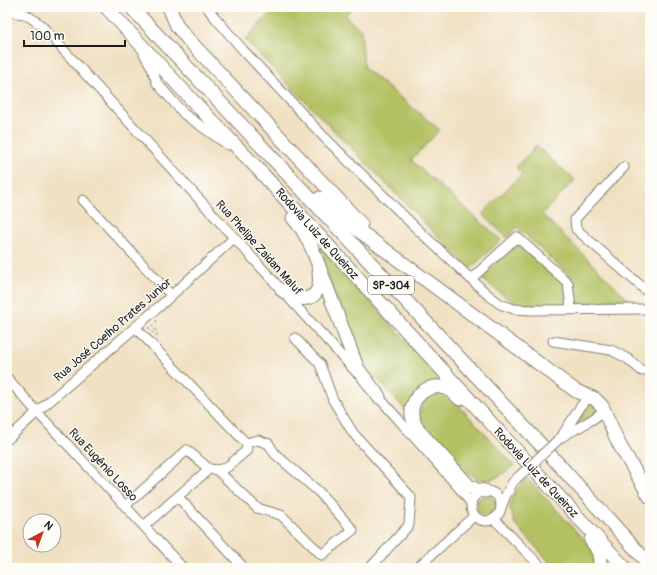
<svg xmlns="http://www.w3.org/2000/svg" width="657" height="575" viewBox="0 0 657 575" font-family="Pangolin,sans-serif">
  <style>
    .green { fill: #b4c163; stroke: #686e40 }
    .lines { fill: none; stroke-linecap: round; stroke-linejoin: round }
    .minor-casing { stroke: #867e70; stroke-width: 11 }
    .highway-casing { stroke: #867e70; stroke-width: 15 }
    .path { stroke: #867e70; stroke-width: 1; stroke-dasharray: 3 3; stroke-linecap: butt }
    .minor { stroke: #fff; stroke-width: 9 }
    .highway { stroke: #fff; stroke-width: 13 }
    .minor-bridge-casing { stroke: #867e70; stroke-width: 11; stroke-linecap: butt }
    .minor-bridge { stroke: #fff; stroke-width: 9 }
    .labels { text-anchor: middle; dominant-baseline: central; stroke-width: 3; stroke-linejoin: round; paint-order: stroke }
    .shield { fill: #fdfcf7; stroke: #605f5e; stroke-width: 1 }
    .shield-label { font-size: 11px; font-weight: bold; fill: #1c1c1c }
    .street-label { font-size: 12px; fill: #1c1c1c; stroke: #fdfcf7 }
  </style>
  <rect width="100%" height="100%" fill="#fdfcf7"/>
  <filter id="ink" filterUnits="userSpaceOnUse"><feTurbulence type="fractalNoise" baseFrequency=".025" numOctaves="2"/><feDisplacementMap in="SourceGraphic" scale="8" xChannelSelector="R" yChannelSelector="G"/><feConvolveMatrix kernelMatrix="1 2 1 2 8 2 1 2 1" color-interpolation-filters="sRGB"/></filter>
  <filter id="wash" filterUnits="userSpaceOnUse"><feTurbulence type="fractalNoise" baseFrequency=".012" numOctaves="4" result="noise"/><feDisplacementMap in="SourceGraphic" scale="16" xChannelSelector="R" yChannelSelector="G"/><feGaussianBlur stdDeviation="0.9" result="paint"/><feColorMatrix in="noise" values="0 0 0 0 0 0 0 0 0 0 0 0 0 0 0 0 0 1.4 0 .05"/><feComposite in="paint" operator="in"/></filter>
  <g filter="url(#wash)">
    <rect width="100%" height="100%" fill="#f0e1c3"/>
    <g class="green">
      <polygon points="276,7 353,7 345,16 361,30 364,68 440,130 411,160 501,240 470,269 245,40"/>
      <polygon points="536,146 575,180 542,214 628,299 576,304 575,281 517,227 507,238 482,214 522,174 516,167"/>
      <polygon points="312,236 448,387 436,384 410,415 361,361"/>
      <polygon points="516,244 565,284 567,305 518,306 481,278"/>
      <path d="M441,393L451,397L514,465C504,473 494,483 479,479C470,477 459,464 453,458C446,452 426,432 422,424C415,407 426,397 441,393Z"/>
      <polygon points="592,402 599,410 568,430 578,420 588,404"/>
      <polygon points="527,478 589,545 596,558 594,568 555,568 515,524 510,508 512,498 517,489"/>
      <circle cx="486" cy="506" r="10"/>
    </g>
  </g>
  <g filter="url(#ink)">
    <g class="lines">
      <g class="minor-casing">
        <g id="minor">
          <polyline points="207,7 212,14 243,50 323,136 415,227 487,294 500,304 514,309 531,310 650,309"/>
          <polyline points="7,12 25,14 40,24 357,373"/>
          <polyline points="144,54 151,66 157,83 184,114 228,145"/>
          <polyline points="624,167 575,219 576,229 650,294"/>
          <polyline points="83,200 171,295"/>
          <polyline points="471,279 517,237 568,283 571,309"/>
          <polyline points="135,327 246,443 247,450 226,468 217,470"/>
          <polyline points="295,338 320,364 333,400 353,433 411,497 409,525 370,568"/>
          <polyline points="553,341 611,350 628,359 642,371"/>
          <polyline points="7,378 37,412 183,568"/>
          <polyline points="375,393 460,489 471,503"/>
          <polyline points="563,434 581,406 590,396"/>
          <path d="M559,439C574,428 592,423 604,410"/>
          <polyline points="7,440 37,412 161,305 234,238"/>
          <polyline points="209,469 217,470 257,508 281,515 322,555 353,530 319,492 275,454 269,444 258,440 246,443"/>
          <circle cx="486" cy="506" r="15"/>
          <polyline points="178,497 244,568"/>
          <polyline points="125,506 187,450 209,469 144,526"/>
          <polyline points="501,508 506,495 513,482"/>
          <polyline points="494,519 542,568"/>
          <polyline points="417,568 474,516"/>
        </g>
      </g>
      <g class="highway-casing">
        <g id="highway">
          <polyline points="106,7 192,100 257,168 514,448 625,568"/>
          <polyline points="131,7 541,445 650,565"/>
          <polyline points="169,7 177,26 186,37 361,224"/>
          <polyline points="320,198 354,227 576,391 595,399 602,406 619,444 650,497"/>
          <polyline points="293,218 302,229 312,248 354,359 358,369 379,397"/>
          <path d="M282,290C301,305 323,301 319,273"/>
          <path d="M460,399C455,394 451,390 445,388C428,382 410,398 412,415C413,422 417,427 420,432L469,486L477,490L485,491"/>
          <path d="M591,540C598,549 602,557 599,568"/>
        </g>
      </g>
      <polyline class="path" points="148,327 156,336 158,333 152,326 157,321 156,320"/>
      <use href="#minor" class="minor"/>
      <use href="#highway" class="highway"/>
      <g class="minor-bridge-casing">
        <polyline id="minor-bridge" points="515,480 559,439"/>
      </g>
      <use href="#minor-bridge" class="minor-bridge"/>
    </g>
  </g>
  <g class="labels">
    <rect class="shield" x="368" y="276" width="46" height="18" rx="3"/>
    <g class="shield-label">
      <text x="391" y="285">SP-304</text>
    </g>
    <g class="street-label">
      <text transform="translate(317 234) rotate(48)">Rodovia Luiz de Queiroz</text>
      <text transform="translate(259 248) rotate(48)">Rua Phelipe Zaidan Maluf</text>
      <text transform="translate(113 330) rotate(-41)">Rua José Coelho Prates Junior</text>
      <text transform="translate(103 465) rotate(47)">Rua Eugênio Losso</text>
      <text transform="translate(536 473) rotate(47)">Rodovia Luiz de Queiroz</text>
    </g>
  </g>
  <rect width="657" height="575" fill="none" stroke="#fdfcf7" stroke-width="24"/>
  <g transform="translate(42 533) rotate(41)"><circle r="19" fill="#fdfcf7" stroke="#a3a29f"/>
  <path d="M0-3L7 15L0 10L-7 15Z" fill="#c8321e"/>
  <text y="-6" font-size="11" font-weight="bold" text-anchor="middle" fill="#1c1c1c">N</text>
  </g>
  <path d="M24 40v6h101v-6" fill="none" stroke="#1c1c1c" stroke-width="2"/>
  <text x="30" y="40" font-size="12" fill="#1c1c1c" stroke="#fdfcf7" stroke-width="3" paint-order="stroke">100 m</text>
</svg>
